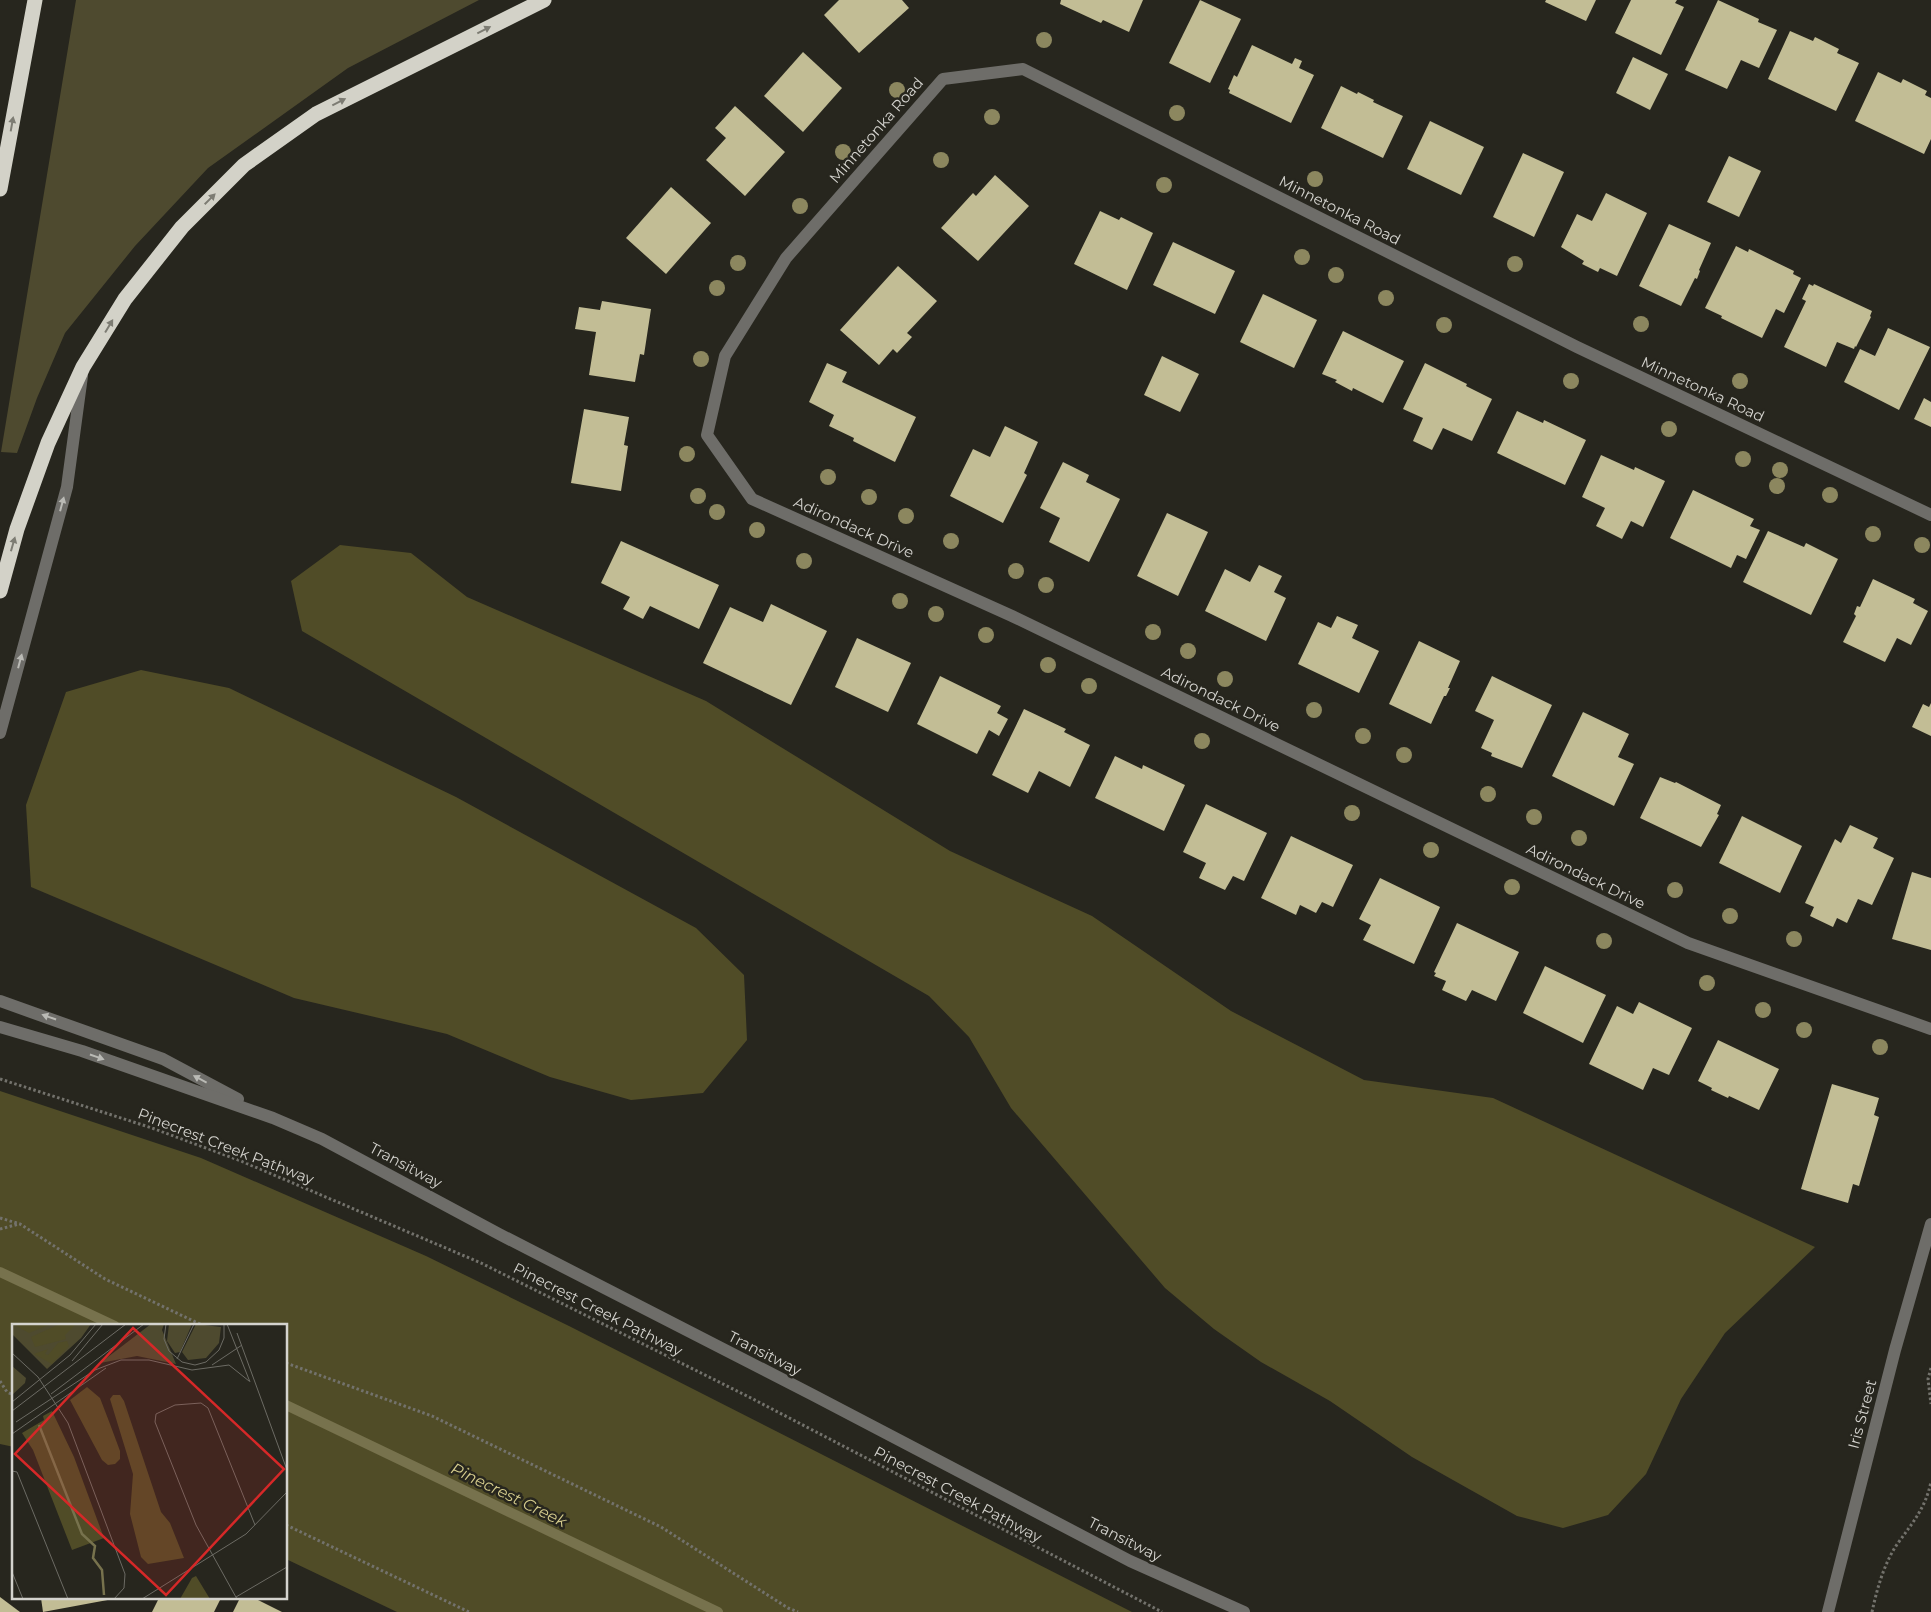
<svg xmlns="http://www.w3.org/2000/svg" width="1931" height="1612" viewBox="0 0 1931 1612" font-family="Montserrat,sans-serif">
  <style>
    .green { fill: #4e4a2f }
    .forest { fill: #504c27 }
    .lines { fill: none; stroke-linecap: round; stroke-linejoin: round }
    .stream { stroke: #77724d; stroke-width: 10 }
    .building { fill: #c2bd95 }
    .path { stroke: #73726c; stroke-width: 3; stroke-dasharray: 2.5 2.5; stroke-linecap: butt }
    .minor { stroke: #6e6d69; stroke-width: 12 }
    .highway { stroke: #d3d2c8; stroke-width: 15 }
    .tree { fill: #8c875f }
    .oneway { fill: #7d7c73 }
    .oneway2 { fill: #babab5 }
    .labels { text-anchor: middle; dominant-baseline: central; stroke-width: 5; stroke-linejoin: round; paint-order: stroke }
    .street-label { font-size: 15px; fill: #d4d3ce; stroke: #27261e }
    .water-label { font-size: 16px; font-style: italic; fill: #d6cd8d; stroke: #27261e }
    .inset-river { fill: none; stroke: #77724d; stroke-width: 2.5 }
    .inset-road { fill: none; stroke: #6c6b64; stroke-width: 1 }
    .view { fill: #d62828; fill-opacity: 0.15; stroke: #d62828; stroke-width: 2.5 }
    .inset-edge { fill: none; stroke: #d4d3ce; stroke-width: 2.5 }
  </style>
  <rect width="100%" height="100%" fill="#27261e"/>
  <polygon class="green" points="76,0 479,0 348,68 208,168 135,246 65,333 37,398 17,453 1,452"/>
  <g class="forest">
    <polygon points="340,545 411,553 467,597 706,701 950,851 1092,916 1231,1011 1364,1080 1493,1098 1815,1247 1725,1333 1681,1399 1646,1474 1608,1515 1563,1528 1517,1516 1412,1457 1330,1401 1261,1362 1214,1329 1165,1288 1011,1108 969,1037 929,996 302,631 291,581"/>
    <polygon points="141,670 229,688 456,797 696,928 744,975 747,1040 703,1093 631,1100 550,1077 447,1034 294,998 31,887 26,805 66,692"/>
    <polygon points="0,1091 201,1158 426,1256 569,1326 1132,1612 397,1612 286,1559 286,1326 14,1326 14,1447 0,1444"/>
  </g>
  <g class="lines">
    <g class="stream">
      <polyline points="0,1272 115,1326"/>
      <polyline points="286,1405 718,1612"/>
    </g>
  </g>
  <g class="building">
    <polygon points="839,0 902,0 909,8 859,53 824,15"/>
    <polygon points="1061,0 1143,0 1129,32 1103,20 1101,23 1060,4"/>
    <polygon points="1200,0 1241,19 1210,83 1169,63"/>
    <polygon points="1546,0 1596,0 1586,21 1545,2"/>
    <polygon points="1631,0 1677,0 1675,3 1684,7 1661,55 1615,33"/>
    <polygon points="1718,0 1759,19 1758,22 1777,30 1759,68 1741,60 1727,89 1685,70"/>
    <polygon points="1790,31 1813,41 1815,37 1839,49 1837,53 1859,63 1836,111 1768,79"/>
    <polygon points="1252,45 1292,64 1295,58 1302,61 1299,68 1314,75 1291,123 1229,93 1230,90 1228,89 1234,75 1237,77"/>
    <polygon points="803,52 842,88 803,132 764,96"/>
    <polygon points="1633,57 1668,74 1650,110 1616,93"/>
    <polygon points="1878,72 1901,83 1903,79 1927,91 1925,95 1931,98 1931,139 1924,154 1855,121"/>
    <polygon points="1341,86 1357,94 1358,92 1374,100 1373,102 1403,116 1383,158 1321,128"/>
    <polygon points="735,106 785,152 745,196 706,160 726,138 715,128"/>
    <polygon points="1430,121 1484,147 1461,195 1407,169"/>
    <polygon points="1523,153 1564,172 1534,237 1493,217"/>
    <polygon points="1729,156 1761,171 1739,217 1707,202"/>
    <polygon points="995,175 1029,206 978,261 941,228 973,193 976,196"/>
    <polygon points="671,187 711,223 666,274 626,238"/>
    <polygon points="1606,193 1647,213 1617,276 1600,268 1598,272 1582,264 1584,261 1561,247 1577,214 1592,221"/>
    <polygon points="1100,211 1119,220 1121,217 1153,233 1127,290 1074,264"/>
    <polygon points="1669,224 1711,243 1699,270 1700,271 1697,279 1695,278 1681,306 1639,286"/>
    <polygon points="1173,242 1235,271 1215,314 1153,285"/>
    <polygon points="1736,246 1748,252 1749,249 1794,271 1793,274 1801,278 1784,313 1776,309 1762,338 1721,318 1722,316 1705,308"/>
    <polygon points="898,266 937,301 907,333 912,337 897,353 893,349 879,365 840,330"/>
    <polygon points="1809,284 1813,286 1814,284 1872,311 1870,316 1871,317 1856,347 1855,346 1854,349 1837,342 1826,367 1784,347 1806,301 1802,299"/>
    <polygon points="1263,294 1317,320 1294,368 1240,342"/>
    <polygon points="602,301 651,309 644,355 640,354 635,382 589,375 596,332 575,329 579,307 600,310"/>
    <polygon points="1888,328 1930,347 1899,410 1844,382 1860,349 1875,356"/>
    <polygon points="1343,331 1404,361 1383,403 1353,388 1352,391 1335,382 1337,380 1322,374"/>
    <polygon points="1162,356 1199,374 1180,412 1144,395"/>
    <polygon points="827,363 847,372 842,382 916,417 895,462 853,441 854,438 829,426 834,415 809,402"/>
    <polygon points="1425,363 1467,384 1466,386 1492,399 1472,441 1443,428 1432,450 1413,441 1423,418 1403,409"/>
    <polygon points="1924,398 1931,402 1931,427 1914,419"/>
    <polygon points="584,409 629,417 624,445 628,446 621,491 571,483"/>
    <polygon points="1517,411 1543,423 1544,420 1586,440 1565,485 1497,453"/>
    <polygon points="1005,426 1038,442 1024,473 1027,475 1003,523 950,496 973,449 990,457"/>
    <polygon points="1601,455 1634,470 1635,467 1665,481 1643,527 1631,521 1622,539 1596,526 1605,508 1582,497"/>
    <polygon points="1063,462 1089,475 1086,482 1120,499 1089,562 1049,542 1060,518 1040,508"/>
    <polygon points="1693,490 1754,519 1750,526 1760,530 1746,559 1737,555 1731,568 1670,538"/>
    <polygon points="1167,513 1208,532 1178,596 1137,576"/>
    <polygon points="1768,531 1804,547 1806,543 1838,559 1811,615 1743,582"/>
    <polygon points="621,541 719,585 699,629 650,606 643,619 623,609 630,597 601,583"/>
    <polygon points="1259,565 1282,576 1274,592 1286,598 1266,641 1205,611 1225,569 1250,582"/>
    <polygon points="1873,579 1915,599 1913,603 1928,611 1911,645 1897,638 1885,662 1843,642 1856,616 1854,614 1857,606 1860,607"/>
    <polygon points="771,604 827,631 791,705 703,663 730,607 763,622"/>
    <polygon points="1337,616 1358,625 1352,638 1379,651 1359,693 1298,664 1318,622 1331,628"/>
    <polygon points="857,638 911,663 888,712 835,687"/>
    <polygon points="1419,641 1460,661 1448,688 1450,688 1446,696 1444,696 1431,724 1389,704"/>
    <polygon points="940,676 1001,706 997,713 1008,719 999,736 989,730 977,754 917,724"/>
    <polygon points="1492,676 1552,705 1522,768 1491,756 1492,753 1481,748 1494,720 1475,711"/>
    <polygon points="1931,703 1931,736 1912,727 1923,704 1929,707"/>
    <polygon points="1024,709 1066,729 1064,732 1090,745 1070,787 1039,771 1028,793 992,775"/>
    <polygon points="1583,712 1629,734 1618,757 1634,764 1614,806 1552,776"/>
    <polygon points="1115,756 1142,769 1143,765 1185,785 1164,831 1095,798"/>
    <polygon points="1660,777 1675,783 1676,782 1721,805 1717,814 1719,815 1701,847 1640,818"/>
    <polygon points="1206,804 1267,833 1244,881 1233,876 1225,890 1199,878 1206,863 1183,852"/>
    <polygon points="1742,816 1802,846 1780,893 1719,863"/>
    <polygon points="1850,825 1878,838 1873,848 1894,858 1872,905 1858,899 1847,923 1837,918 1833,927 1810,916 1814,907 1805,903 1835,839 1841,843"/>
    <polygon points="1291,836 1353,865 1333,907 1322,902 1316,913 1300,905 1296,915 1261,898"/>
    <polygon points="1912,872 1931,878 1931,950 1892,939"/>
    <polygon points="1380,878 1440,907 1414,964 1363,940 1371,925 1359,919"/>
    <polygon points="1457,923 1519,952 1496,1001 1472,990 1466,1001 1442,990 1446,981 1434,976 1436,973 1434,972"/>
    <polygon points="1545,966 1606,995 1583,1043 1523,1013"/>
    <polygon points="1639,1002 1692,1028 1669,1075 1653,1068 1643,1090 1589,1064 1617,1006 1633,1014"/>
    <polygon points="1718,1040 1779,1069 1759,1110 1729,1096 1728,1098 1711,1090 1712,1088 1698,1081"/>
    <polygon points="1832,1084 1879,1098 1874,1115 1879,1117 1859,1186 1853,1184 1848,1203 1801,1189"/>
    <polygon points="0,1597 20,1612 0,1612"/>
    <polygon points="41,1598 113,1598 113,1599 43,1612"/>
    <polygon points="159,1598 221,1598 214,1612 152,1612"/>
    <polygon points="240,1598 254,1598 282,1612 233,1612"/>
  </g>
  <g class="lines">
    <g class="path">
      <polyline points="0,1079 152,1128 241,1161 481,1263 749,1397 1162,1612"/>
      <polyline points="0,1218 20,1224 105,1279 204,1326"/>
      <polyline points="0,1229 19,1224"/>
      <polyline points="286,1363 432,1416 661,1527 788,1608 798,1612"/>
      <polyline points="1931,1368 1928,1379 1931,1404"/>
      <polyline points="0,1381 7,1392 14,1395"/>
      <polyline points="286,1525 469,1612"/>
      <path d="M1872,1612C1877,1589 1884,1563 1898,1543C1913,1522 1925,1509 1931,1482"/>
    </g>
    <g class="minor">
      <polyline points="1931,515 1577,347 1023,69 943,79 786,258 725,356 707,435 752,499 1012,616 1688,943 1931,1029"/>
      <polyline points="0,733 67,487 82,376"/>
      <polyline points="0,1001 163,1059 238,1099"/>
      <polyline points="0,1027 82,1051 273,1118 322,1139 499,1234 813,1395 1130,1561 1244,1612"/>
      <polyline points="1828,1612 1895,1350 1931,1224"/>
    </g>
    <g class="highway">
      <polyline points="0,189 35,0"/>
      <polyline points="0,591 17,529 48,443 83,367 125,299 182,227 244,165 316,114 544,0"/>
    </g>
  </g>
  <g class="tree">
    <circle cx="1044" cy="40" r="8"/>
    <circle cx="897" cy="90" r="8"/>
    <circle cx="1177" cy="113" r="8"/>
    <circle cx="992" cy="117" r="8"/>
    <circle cx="843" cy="152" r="8"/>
    <circle cx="941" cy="160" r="8"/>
    <circle cx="1315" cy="179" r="8"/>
    <circle cx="1164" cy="185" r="8"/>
    <circle cx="800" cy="206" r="8"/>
    <circle cx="1302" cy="257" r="8"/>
    <circle cx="738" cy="263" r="8"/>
    <circle cx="1515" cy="264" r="8"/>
    <circle cx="1336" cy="275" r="8"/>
    <circle cx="717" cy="288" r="8"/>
    <circle cx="1386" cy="298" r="8"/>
    <circle cx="1641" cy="324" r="8"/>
    <circle cx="1444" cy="325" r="8"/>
    <circle cx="701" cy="359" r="8"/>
    <circle cx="1571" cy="381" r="8"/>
    <circle cx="1740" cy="381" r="8"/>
    <circle cx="1669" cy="429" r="8"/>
    <circle cx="687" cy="454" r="8"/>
    <circle cx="1743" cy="459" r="8"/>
    <circle cx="1780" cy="470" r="8"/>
    <circle cx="828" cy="477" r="8"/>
    <circle cx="1777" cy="486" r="8"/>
    <circle cx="1830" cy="495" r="8"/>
    <circle cx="698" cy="496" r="8"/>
    <circle cx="869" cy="497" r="8"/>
    <circle cx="717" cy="512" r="8"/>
    <circle cx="906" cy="516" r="8"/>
    <circle cx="757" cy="530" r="8"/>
    <circle cx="1873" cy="534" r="8"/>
    <circle cx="951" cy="541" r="8"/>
    <circle cx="1922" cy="545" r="8"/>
    <circle cx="804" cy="561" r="8"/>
    <circle cx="1016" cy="571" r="8"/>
    <circle cx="1046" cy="585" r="8"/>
    <circle cx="900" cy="601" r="8"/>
    <circle cx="936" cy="614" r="8"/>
    <circle cx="1153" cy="632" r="8"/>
    <circle cx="986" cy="635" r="8"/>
    <circle cx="1188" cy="651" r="8"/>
    <circle cx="1048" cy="665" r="8"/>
    <circle cx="1225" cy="679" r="8"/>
    <circle cx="1089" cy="686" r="8"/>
    <circle cx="1314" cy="710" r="8"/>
    <circle cx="1363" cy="736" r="8"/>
    <circle cx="1202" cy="741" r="8"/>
    <circle cx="1404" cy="755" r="8"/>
    <circle cx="1488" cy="794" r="8"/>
    <circle cx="1352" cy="813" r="8"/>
    <circle cx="1534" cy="817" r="8"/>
    <circle cx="1579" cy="838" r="8"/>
    <circle cx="1431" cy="850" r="8"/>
    <circle cx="1512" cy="887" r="8"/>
    <circle cx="1675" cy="890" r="8"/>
    <circle cx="1730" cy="916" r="8"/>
    <circle cx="1794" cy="939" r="8"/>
    <circle cx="1604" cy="941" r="8"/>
    <circle cx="1707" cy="983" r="8"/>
    <circle cx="1763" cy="1010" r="8"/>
    <circle cx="1804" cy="1030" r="8"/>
    <circle cx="1880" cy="1047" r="8"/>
  </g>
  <defs><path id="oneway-solid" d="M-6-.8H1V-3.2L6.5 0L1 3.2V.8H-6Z" transform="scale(1.25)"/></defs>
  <g class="oneway">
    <use href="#oneway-solid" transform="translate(484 30) rotate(-27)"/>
    <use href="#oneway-solid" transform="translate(339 102) rotate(-27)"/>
    <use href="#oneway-solid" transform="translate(12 124) rotate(-80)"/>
    <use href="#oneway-solid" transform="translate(210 199) rotate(-45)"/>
    <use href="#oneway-solid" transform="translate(109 326) rotate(-59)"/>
    <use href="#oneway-solid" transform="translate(13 544) rotate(-74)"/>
  </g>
  <g class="oneway2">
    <use href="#oneway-solid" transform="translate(62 504) rotate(-75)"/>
    <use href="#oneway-solid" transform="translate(20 661) rotate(-75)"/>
    <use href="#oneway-solid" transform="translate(49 1017) rotate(-161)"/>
    <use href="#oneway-solid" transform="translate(97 1057) rotate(19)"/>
    <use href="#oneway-solid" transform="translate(200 1079) rotate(-152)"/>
  </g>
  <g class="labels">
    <g class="street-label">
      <text transform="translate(876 130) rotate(-49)">Minnetonka Road</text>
      <text transform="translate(1340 210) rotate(27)">Minnetonka Road</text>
      <text transform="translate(1703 389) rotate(25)">Minnetonka Road</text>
      <text transform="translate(854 527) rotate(24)">Adirondack Drive</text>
      <text transform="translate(1221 699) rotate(26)">Adirondack Drive</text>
      <text transform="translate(1586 876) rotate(26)">Adirondack Drive</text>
      <text transform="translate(226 1146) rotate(21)">Pinecrest Creek Pathway</text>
      <text transform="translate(406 1165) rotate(28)">Transitway</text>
      <text transform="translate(598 1309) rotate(27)">Pinecrest Creek Pathway</text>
      <text transform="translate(765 1353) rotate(27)">Transitway</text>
      <text transform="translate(1862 1414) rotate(-75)">Iris Street</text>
      <text transform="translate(958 1494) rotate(28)">Pinecrest Creek Pathway</text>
      <text transform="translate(1125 1539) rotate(27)">Transitway</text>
    </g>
    <g class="water-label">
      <text transform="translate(509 1495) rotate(26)">Pinecrest Creek</text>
    </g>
  </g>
  <g transform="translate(12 1324)">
    <rect width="275" height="275" fill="#27261e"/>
    <path d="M0,0H79L69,14L35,45L0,10ZM139,0H152L150,6L164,40L125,32L88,39ZM157,0H180L168,28L163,29L155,17ZM184,0L209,3L207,19L194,34L176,36L170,28ZM0,42L14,54L13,59L0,71Z" fill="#4e4a2f"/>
    <path d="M1,0H39L17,9ZM48,0H64L53,11L54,15L23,23L19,13ZM55,17L57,22L40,40L22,30L36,25L33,30L36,31L46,19ZM75,63L88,74L98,100L108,127V135L103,140L96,141L90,136L58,76ZM101,71H108L112,77L149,188L158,199L172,234L136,240L129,233L118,190L121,150L98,75ZM40,87L62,133L92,214L60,226L21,126L10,109L32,96L31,92ZM184,252L198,275H168L180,254Z" fill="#504c27"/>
    <path class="inset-river" d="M27,101L70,210L83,222L81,234L90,246L92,271"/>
    <path class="inset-road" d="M154,0L152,15L157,27L170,38L183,41L194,38L207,26L212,14V0M215,0L238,58M225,9L275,146M0,29L26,53L56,99L113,250L112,264L102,275M165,35L182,0M60,37L91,0M200,41L230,21M39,70L132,0M0,78L58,31L84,0M0,87L114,0M4,98L83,46L109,36H137L180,46L217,41L237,57M0,110L94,44M0,147L5,148L56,275M0,248L11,275M224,273L275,243M130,275L234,210L275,168M225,275L184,201L143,98L144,90L163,81L189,79L196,84L243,201"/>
    <path class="view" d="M121,4L272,145L154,271L3,130Z"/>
    <rect width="275" height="275" class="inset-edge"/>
  </g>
</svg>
